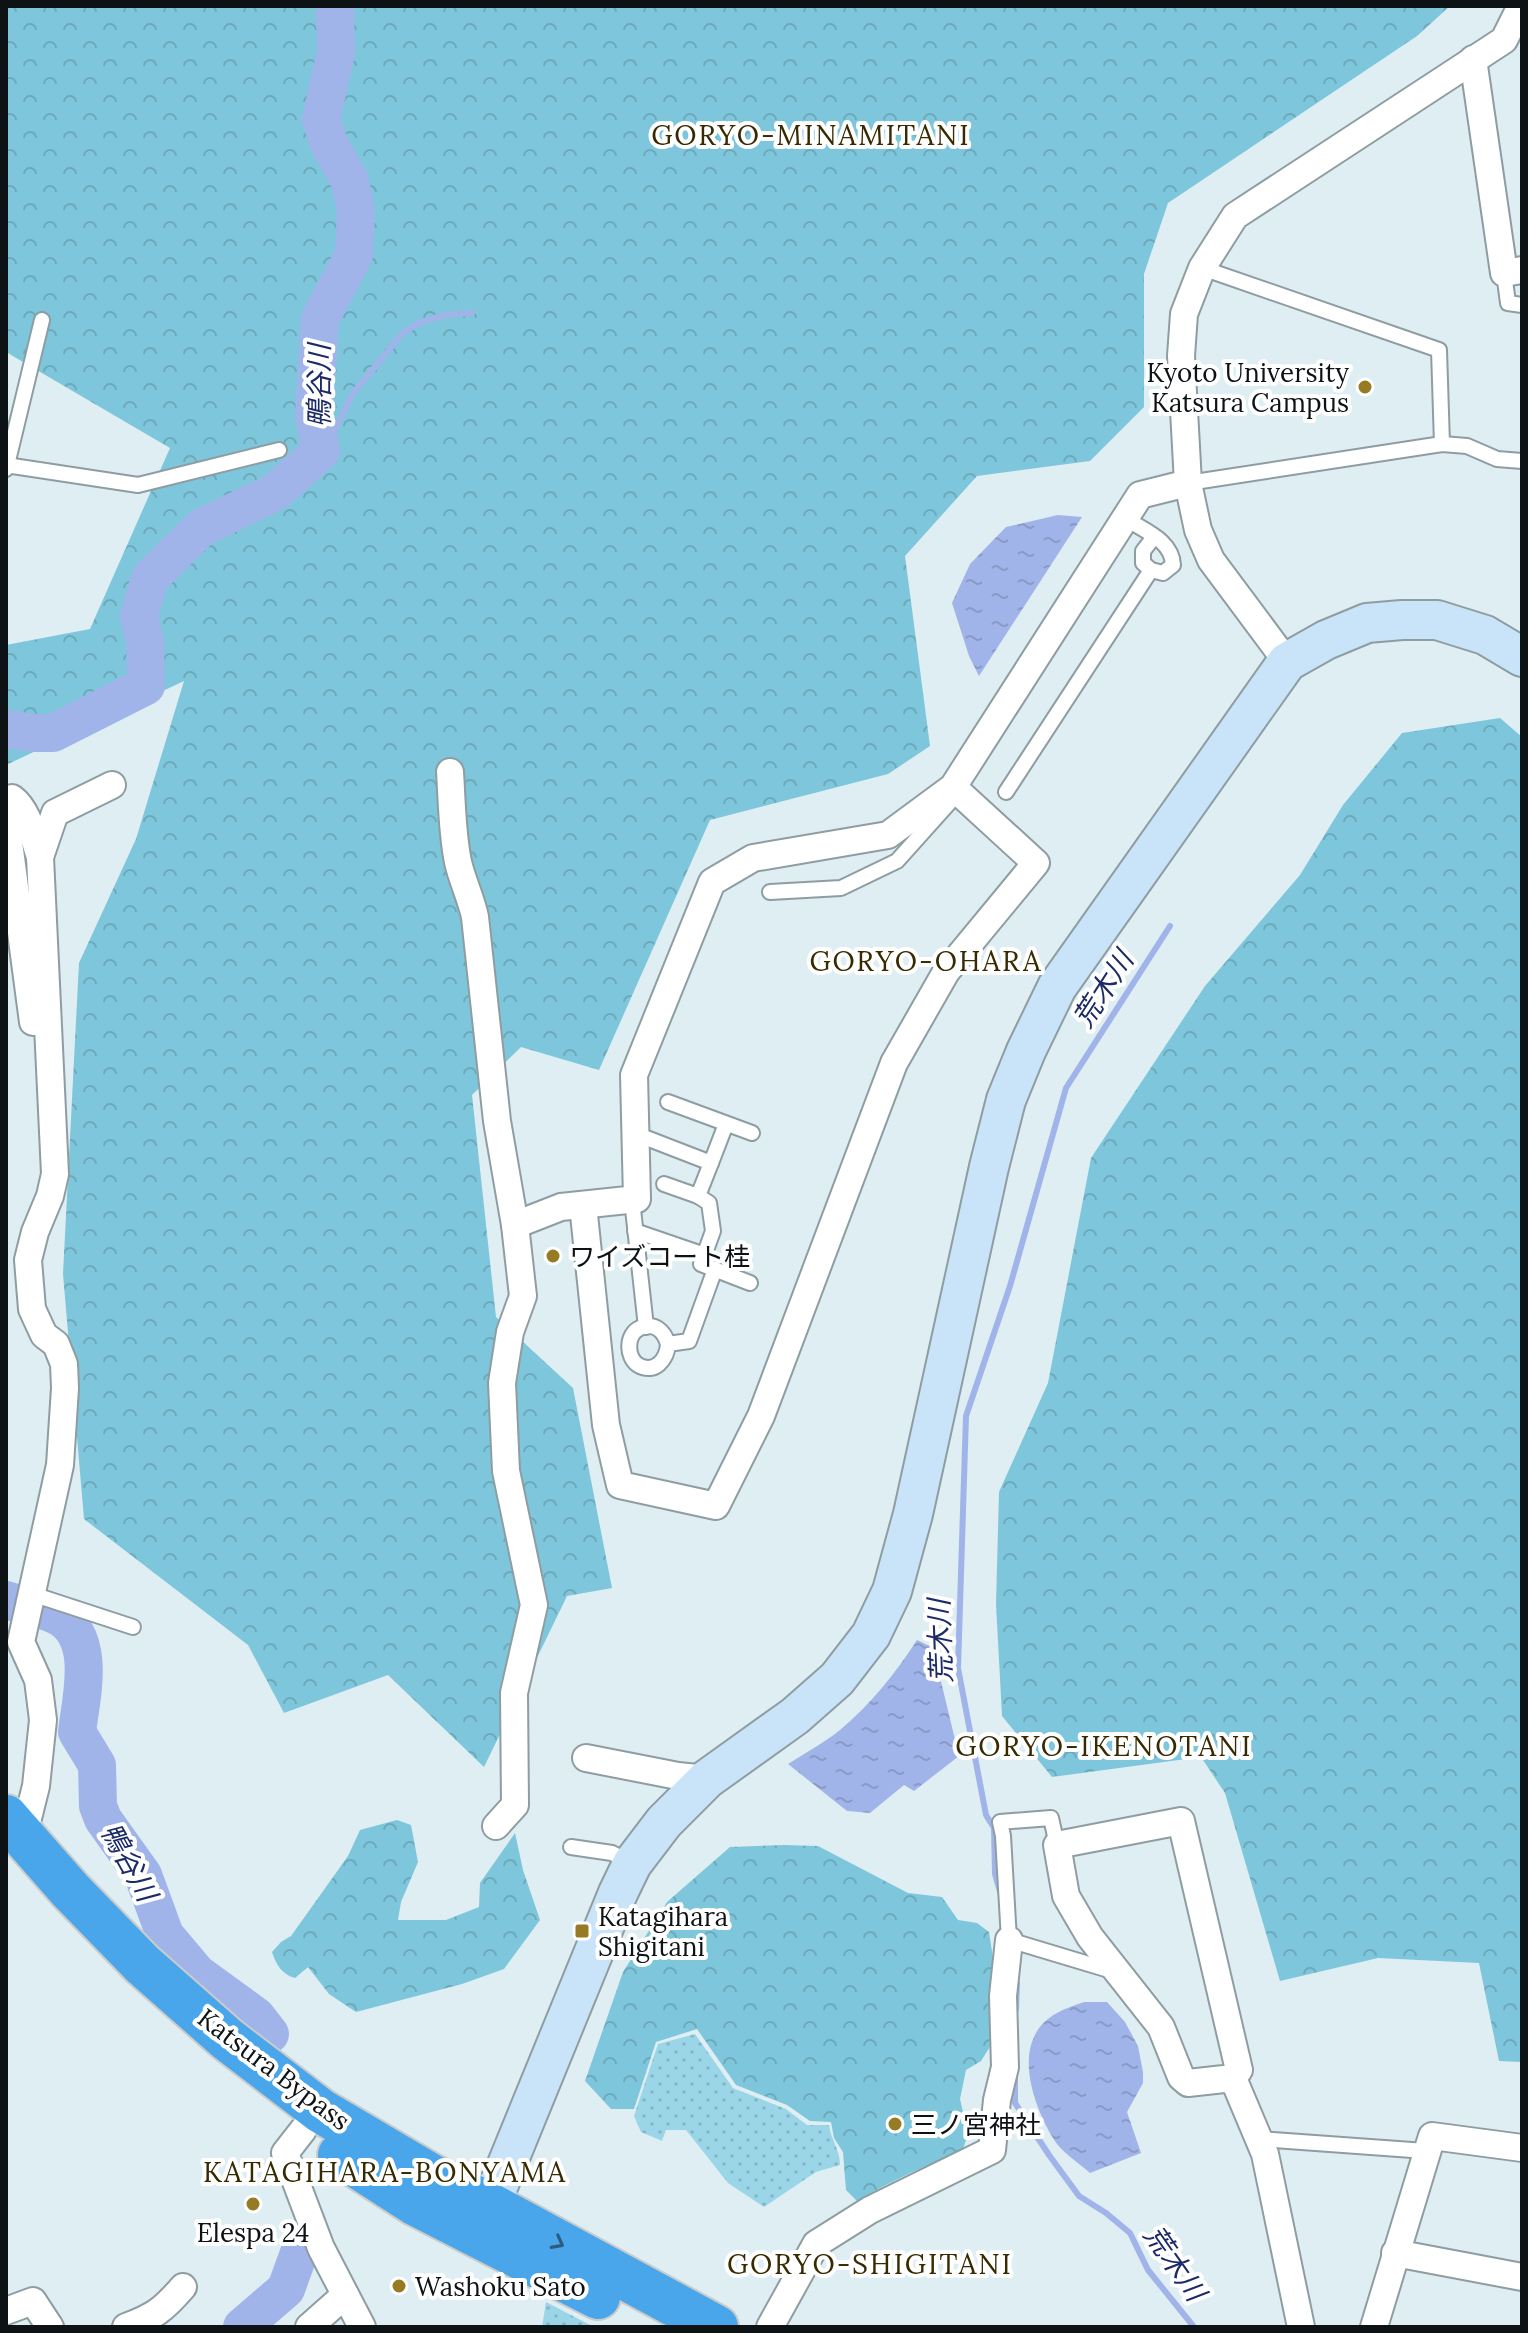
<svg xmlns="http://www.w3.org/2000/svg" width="1528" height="2333" viewBox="0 0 1528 2333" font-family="Lora,'Noto Sans JP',serif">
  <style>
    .grass { fill: url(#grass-dots) }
    .forest { fill: url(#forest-crowns) }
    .water { fill: url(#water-ripples) }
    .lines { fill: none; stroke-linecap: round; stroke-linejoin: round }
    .stream { stroke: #a1b4e9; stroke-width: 6 }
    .river { stroke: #a1b4e9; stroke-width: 38 }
    .lane-casing { stroke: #8e9da1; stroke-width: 18 }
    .street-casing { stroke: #8e9da1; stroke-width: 30 }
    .secondary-casing { stroke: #8e9da1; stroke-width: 42 }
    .highway-casing { stroke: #cacbcb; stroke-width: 48 }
    .lane { stroke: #fff; stroke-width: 14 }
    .street { stroke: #fff; stroke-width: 26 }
    .secondary { stroke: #c9e4f9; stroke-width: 38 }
    .highway { stroke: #4aa6ea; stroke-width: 44 }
    .oneway { stroke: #2c5c7f }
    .poi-dot { fill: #957b23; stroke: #fff; stroke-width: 3 }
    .labels { text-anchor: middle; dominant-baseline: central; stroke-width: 8; stroke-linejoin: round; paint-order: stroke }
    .poi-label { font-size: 26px; fill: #0d1214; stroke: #fff; text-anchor: start }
    .street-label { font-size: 26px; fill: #0d1214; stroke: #fff }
    .neighbourhood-label { font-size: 28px; letter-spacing: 2px; fill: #362a00; stroke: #fff }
    .water-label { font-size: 28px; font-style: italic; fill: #1c2b68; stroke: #fff }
  </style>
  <defs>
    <pattern id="grass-dots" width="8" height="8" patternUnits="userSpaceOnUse" patternTransform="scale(2)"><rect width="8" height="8" fill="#9bd6e8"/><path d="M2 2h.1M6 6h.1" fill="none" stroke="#84b7c6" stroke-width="1.8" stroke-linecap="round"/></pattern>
    <pattern id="forest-crowns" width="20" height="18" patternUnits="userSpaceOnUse" patternTransform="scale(2)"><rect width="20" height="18" fill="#7ec6db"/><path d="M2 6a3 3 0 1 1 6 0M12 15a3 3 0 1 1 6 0" fill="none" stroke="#6ca9bb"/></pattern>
    <pattern id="water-ripples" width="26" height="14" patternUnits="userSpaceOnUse" patternTransform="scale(2)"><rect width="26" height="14" fill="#a1b4e9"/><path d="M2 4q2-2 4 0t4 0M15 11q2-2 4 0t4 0" fill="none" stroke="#899ac7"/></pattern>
  </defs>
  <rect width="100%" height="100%" fill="#deeef3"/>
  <g class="grass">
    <path d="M695,2034L733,2088L786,2109L807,2125H829C831,2140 840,2150 840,2165L816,2172L764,2207L728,2183L686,2130H666L662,2141L641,2132L634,2116L658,2044Z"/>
    <polygon points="546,2302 594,2327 542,2327"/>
  </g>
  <g class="forest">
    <polygon points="6,6 1450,6 1417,36 1168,203 1144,274 1144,407 1090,461 977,476 905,556 930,746 888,774 710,820 599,1070 521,1047 472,1095 496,1317 573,1388 612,1588 567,1596 484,1767 388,1675 284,1713 248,1645 84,1519 63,1274 79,963 136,839 184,681 6,765 6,645 90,629 170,448 6,352"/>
    <polygon points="1500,718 1522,737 1522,2062 1499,2061 1479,1963 1378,1958 1280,1981 1225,1793 1201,1757 1052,1777 1002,1716 996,1604 999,1492 1048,1383 1091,1158 1205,986 1300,875 1343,805 1402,733"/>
    <path d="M397,1820L411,1825L418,1862L401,1902L398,1920H446L479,1907L480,1883L515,1833L523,1870L540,1920L504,1969L462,1984L356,2012L329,1994L308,1967L295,1978C282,1975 276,1964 272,1952L281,1942L291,1936L348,1856L360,1830Z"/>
    <path d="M784,1845L818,1846L908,1893L942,1897L958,1920L977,1923L989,1932L993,1958V2042L981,2061L966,2070L960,2099L968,2134L962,2152C925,2165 891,2181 857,2201L846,2190L843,2152L834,2138L831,2122L810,2121L787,2105L736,2085L697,2029L656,2042L634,2109H611L585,2081L623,1972L667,1902L730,1847Z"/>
  </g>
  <g class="water">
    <polygon points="1058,515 1082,517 979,676 969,656 952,603 970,564 1006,527"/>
    <path d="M917,1640L940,1651L938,1669L959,1756L914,1791L904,1785L870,1813L847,1811L788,1764C805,1753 824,1743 840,1730C871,1704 895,1674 917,1640Z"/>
    <path d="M1084,2002H1107L1125,2022L1138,2046L1143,2072V2083L1127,2112L1141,2153L1090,2173C1080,2164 1066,2155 1057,2144C1039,2118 1019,2068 1034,2037C1043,2016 1064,2009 1084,2002Z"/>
  </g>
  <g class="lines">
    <g class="stream">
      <polyline points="321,451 335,430 352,395 401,335 418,323 445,315 472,313"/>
      <polyline points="1001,1895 995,1874 994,1828 986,1815 958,1668 966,1416 1010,1286 1066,1088 1170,926"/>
      <polyline points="1016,2009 1017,1984"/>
      <polyline points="1015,2076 1015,2103 1049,2155 1079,2196 1106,2213 1130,2233 1148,2270 1194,2327"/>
    </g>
    <g class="river">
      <polyline points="6,729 35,733 53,733 146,686 145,642 139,616 150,578 201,528 275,492 321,451 314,414 320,319 354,255 356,211 350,181 329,144 321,119 336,53 335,6"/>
      <path d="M6,1600C23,1606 43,1608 59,1617C97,1638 81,1698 77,1732L97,1765L98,1806L103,1819L143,1875L165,1935L197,1973L256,2016L270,2034"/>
      <polyline points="242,2327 286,2289 304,2239"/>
    </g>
    <g class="lane-casing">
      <g id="lane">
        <polyline points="1202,268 1439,350 1442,444"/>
        <polyline points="1504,273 1508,303 1522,305"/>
        <polyline points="6,465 138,485 279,450"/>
        <polyline points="6,469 42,320"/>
        <polyline points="1188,483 1442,444 1467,446 1497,459 1522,461"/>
        <polyline points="1151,570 1143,563 1143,551 1154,537"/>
        <path d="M1006,792L1151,570L1163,573L1173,565C1172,540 1144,531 1125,518"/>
        <polyline points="770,892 841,888 897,861 949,803 951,795"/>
        <polyline points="668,1102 752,1133"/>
        <polyline points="636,1134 711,1163 698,1196 709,1203 713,1231 701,1264 750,1283"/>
        <polyline points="711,1163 726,1124"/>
        <polyline points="664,1184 698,1196"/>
        <polyline points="632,1200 646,1327"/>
        <polyline points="635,1231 705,1255"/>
        <path d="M668,1344C667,1359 655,1375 638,1365C626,1357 626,1334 640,1328C655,1322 664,1331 668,1344L689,1341L715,1269"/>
        <polyline points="32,1594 133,1627"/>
        <polyline points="1057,1845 1051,1818 1000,1822 1003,1836 1009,1940 1112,1971"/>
        <polyline points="571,1847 612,1853 632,1863"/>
        <polyline points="1259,2139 1426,2151"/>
      </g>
    </g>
    <g class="street-casing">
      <g id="street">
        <polyline points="1473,59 1504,273 1522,270"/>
        <polyline points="1287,662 1211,560 1198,530 1188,483 1181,356 1184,314 1202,268 1235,216 1504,40 1521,6"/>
        <path d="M450,772C452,802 452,833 458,862C462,880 471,898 475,917L497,1121L515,1225L523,1296L510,1332L502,1383L506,1471L534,1605L514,1693L515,1805L496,1826"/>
        <path d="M6,800L12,798C29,811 33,837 40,857"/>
        <polyline points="6,820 33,1022"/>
        <polyline points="583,1205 606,1425 620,1485 716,1506 761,1416 894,1063 946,972 1036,863 953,787"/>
        <polyline points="515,1225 561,1207 637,1199 634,1075 712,882 753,858 888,835 953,787 1140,495 1188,483"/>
        <polyline points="586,1758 678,1776 707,1779"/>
        <polyline points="8,1839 28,1818 36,1786 43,1720 38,1680 21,1642 60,1465 65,1388 64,1364 56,1344 44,1335 32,1309 28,1260 35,1232 50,1196 55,1174 40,857 55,813 112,785"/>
        <polyline points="1233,2078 1188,2083 1181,2077 1161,2027 1090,1937 1066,1896 1057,1845 1181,1821 1239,2070 1233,2078 1265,2154 1301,2327"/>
        <polyline points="303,2130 285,2153 321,2248 362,2327"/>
        <polyline points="1395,2253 1522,2277"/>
        <polyline points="6,2311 33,2301 50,2327"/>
        <path d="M126,2327C155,2316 163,2310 183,2287"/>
        <polyline points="309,2327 345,2295"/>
        <polyline points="770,2327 816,2244 870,2210 992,2150 997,2100 1005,2067 1003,1996 1009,1940"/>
        <polyline points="1374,2327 1432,2136 1522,2148"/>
      </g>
    </g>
    <g class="secondary-casing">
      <polyline id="secondary" points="479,2233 618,1893 632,1864 664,1822 707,1779 795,1716 837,1679 871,1635 892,1591 913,1514 989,1167 1006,1100 1026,1051 1057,987 1287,662 1326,640 1367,623 1402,620 1437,620 1485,635 1522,657"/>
    </g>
    <g class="highway-casing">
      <g id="highway">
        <polyline points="6,1817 70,1890 142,1964 227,2039 321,2111 433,2177 490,2205 716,2327"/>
        <polyline points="340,2155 416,2204 598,2297"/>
      </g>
    </g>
    <use href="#lane" class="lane"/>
    <use href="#street" class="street"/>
    <use href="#secondary" class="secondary"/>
    <use href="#highway" class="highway"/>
  </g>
  <defs><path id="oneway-chevron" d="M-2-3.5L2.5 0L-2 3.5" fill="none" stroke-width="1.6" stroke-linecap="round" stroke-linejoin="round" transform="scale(2)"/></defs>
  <use class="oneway" href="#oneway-chevron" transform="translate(558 2243) rotate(28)"/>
  <g class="poi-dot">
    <circle cx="1365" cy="387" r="8"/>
    <circle cx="553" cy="1256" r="8"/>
    <rect x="574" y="1923" width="16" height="16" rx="4"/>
    <circle cx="895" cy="2124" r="8"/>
    <circle cx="253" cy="2204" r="8"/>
    <circle cx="399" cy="2286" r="8"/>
  </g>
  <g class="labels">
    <g class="poi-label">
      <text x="1349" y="372" text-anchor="end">Kyoto University<tspan x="1349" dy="30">Katsura Campus</tspan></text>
      <text x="569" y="1256">ワイズコート桂</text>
      <text x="598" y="1916">Katagihara<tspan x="598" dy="30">Shigitani</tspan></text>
      <text x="911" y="2124">三ノ宮神社</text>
      <text x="253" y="2232" text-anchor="middle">Elespa 24</text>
      <text x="415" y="2286">Washoku Sato</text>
    </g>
    <g class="street-label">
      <text transform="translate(274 2069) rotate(37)">Katsura Bypass</text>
    </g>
    <g class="neighbourhood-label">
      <text x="811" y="135">GORYO-MINAMITANI</text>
      <text x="926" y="961">GORYO-OHARA</text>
      <text x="1104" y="1746">GORYO-IKENOTANI</text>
      <text x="385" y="2172">KATAGIHARA-BONYAMA</text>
      <text x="870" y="2264">GORYO-SHIGITANI</text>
    </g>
    <g class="water-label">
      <text transform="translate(319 386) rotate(-90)">鴨谷川</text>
      <text transform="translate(1103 989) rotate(-57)">荒木川</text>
      <text transform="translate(940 1641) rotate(-92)">荒木川</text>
      <text transform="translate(129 1862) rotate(61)">鴨谷川</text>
      <text transform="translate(1175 2263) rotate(55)">荒木川</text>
    </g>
  </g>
  <rect width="1528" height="2333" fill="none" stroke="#0d1214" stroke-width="16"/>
</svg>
